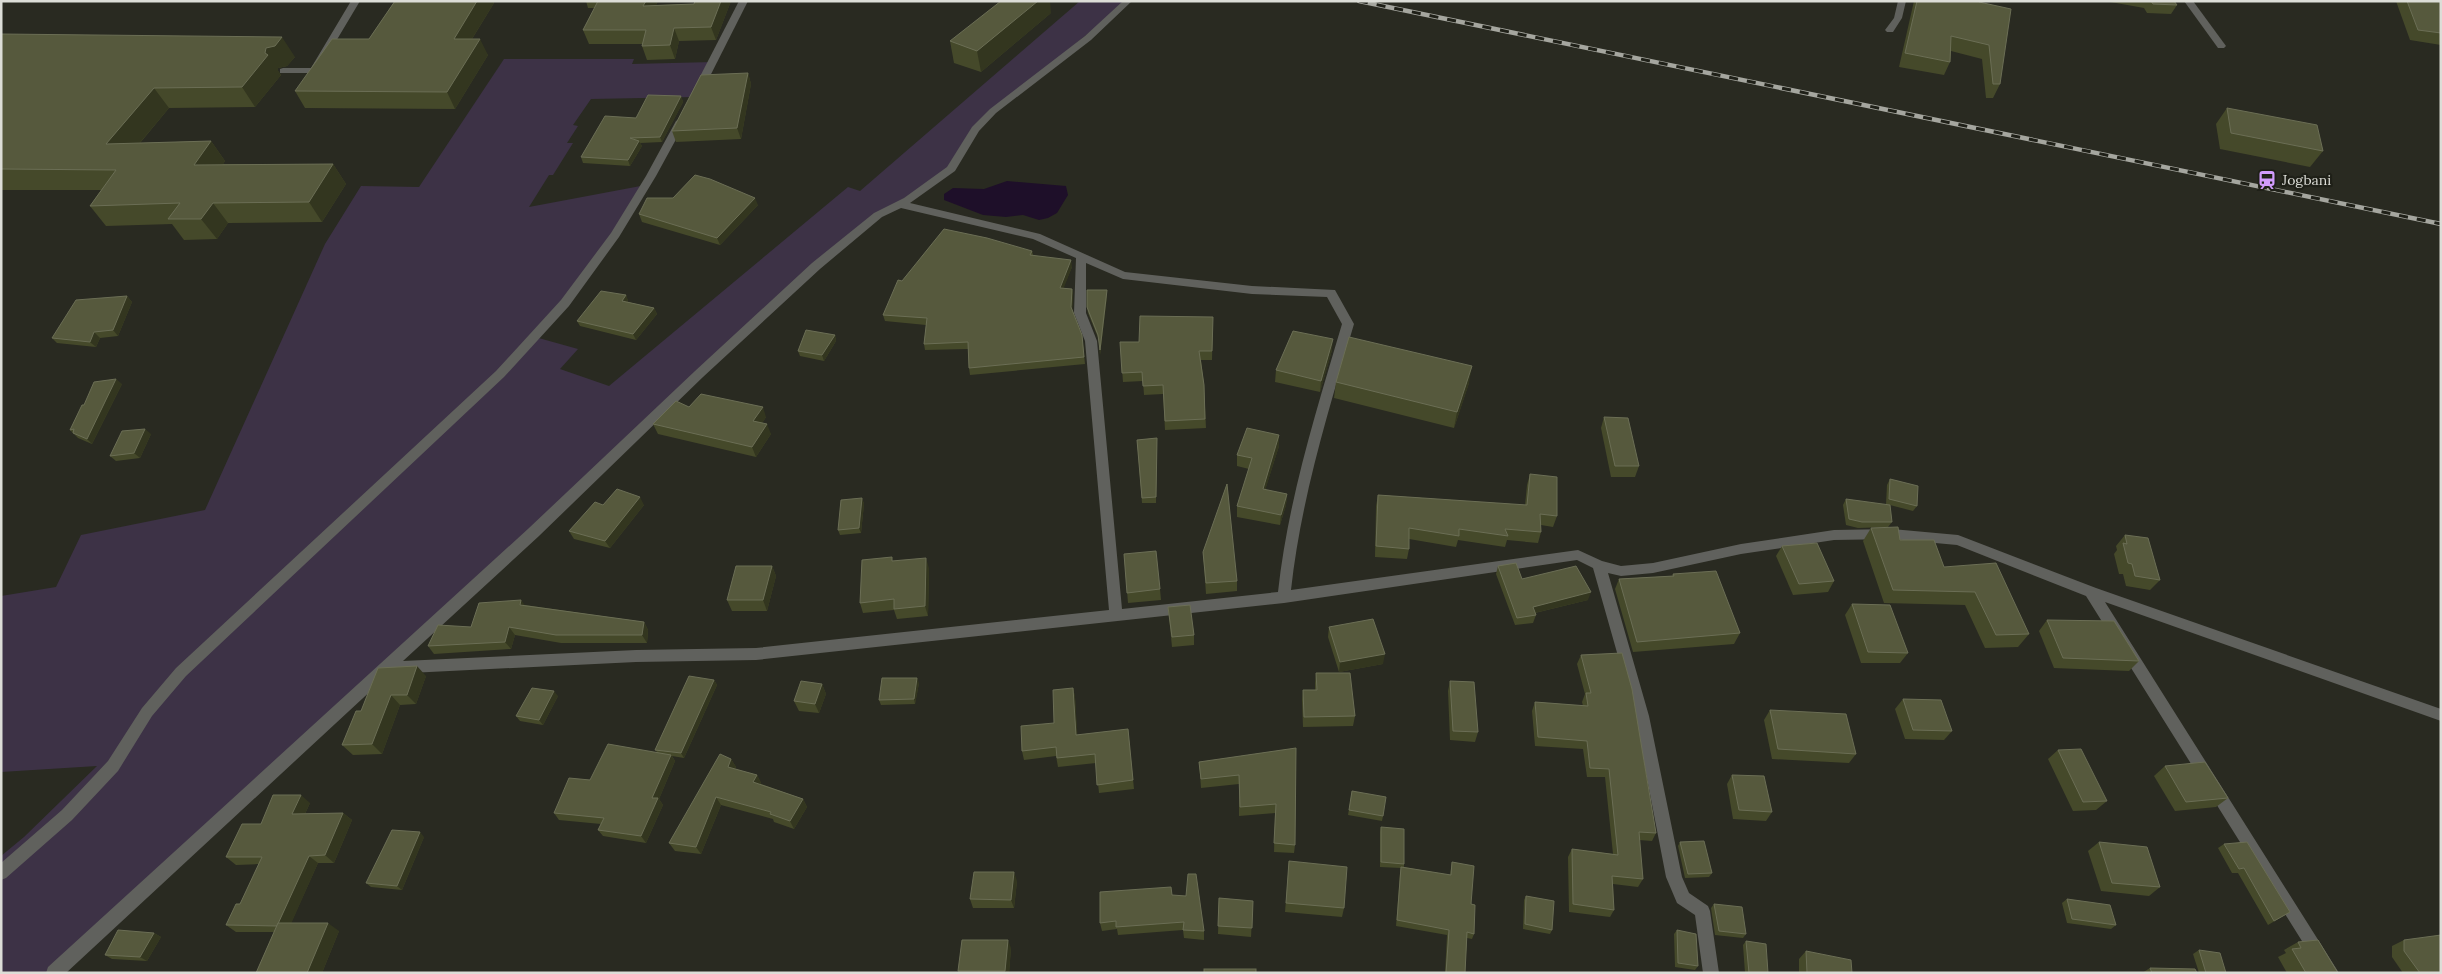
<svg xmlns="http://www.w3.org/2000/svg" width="2442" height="974" viewBox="0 0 2442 974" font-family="Lora,serif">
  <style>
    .green { fill: #3d3246 }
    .water { fill: #1e0f29 }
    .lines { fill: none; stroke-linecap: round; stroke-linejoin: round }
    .service { fill: #60615d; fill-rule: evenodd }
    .minor { fill: #60615d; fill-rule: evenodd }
    .rail-casing { stroke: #a5a69f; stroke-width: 4.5 }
    .rail { stroke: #1f2018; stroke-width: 3; stroke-dasharray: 9; stroke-linecap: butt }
    .wall { fill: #45492a }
    .shaded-wall { fill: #33361f }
    .building { fill: #56593d; stroke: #6b6e55 }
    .labels { text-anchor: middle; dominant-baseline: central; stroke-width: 4.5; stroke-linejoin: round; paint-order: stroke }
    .poi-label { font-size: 14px; fill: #dcddd7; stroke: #1f2018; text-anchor: start }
  </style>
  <rect width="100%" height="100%" fill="#292a21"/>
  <polygon class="green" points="1080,1 1128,1 993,111 951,169 878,215 54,973 1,973 1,856 24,837 97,766 1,772 1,596 56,587 81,535 205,510 325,244 361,186 419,187 504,59 634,59 632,64 713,62 694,97 591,99 573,125 578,126 567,143 573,143 553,175 549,175 529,207 646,185 615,235 535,337 578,349 560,369 609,386 848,187 860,191"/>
  <polygon class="water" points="1007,181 1066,186 1068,195 1057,213 1048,218 1039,220 1023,215 1006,217 983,215 944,200 944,194 953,188 984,189"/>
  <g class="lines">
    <g class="service">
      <polygon points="351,1 360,1 317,73 280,73 280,69 283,68 311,68"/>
      <polygon points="1898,1 1906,1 1902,18 1893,32 1887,32 1885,30 1894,18"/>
    </g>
    <g class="minor">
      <polygon points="739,1 748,1 703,90 698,93 695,92 693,90"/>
      <path d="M1123,1H1132L1091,40L996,113L979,131L955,171L910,203L1040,234L1125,272L1252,286L1335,290L1354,324C1328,412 1301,499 1291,590L1578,550L1602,561L1621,566L1653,563L1741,544L1834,530L1892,529L1958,535L2096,588L2441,709V721L2105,602L2339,973H2322L2086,596L1957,545L1892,539L1834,540L1741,554L1653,573L1621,576L1608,573L1649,716L1682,877L1689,893L1708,906L1710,911L1719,973H1703L1695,915L1677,903L1666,877L1635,716L1593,568L1577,560L1284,603L756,660L636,662L389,674L66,973H46L48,967L529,528L695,371L812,263L874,213L904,198L947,167L972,127L990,109L1085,36ZM901,208L1033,239L1076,258L1074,313L1085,341L1109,610L756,648L636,650L403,661L539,536L703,377L820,269L882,217ZM1086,263L1123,279L1252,294L1327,297L1342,324C1316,412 1288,500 1278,592L1122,609L1097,341L1086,313Z"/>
      <polygon points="2184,1 2193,1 2226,46 2224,48 2218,48"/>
      <polygon points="681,118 686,121 656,176 619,237 569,306 504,377 186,676 152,716 118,771 72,820 6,878 1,880 1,863 62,810 108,761 142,708 176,668 496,371 561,300 611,233 646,176 676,121"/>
    </g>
    <g class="rail-casing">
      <polyline id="rail" points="1359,1 2441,224"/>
    </g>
    <use href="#rail" class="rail"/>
  </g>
  <g class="wall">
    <polygon points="395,1 493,1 494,3 472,39 488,55 455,109 305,108 295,91 369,39"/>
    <polygon points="586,1 658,1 656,5 694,4 731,1 716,40 679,41 675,59 647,60 642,46 642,44 589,44 583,30 595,8 588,8"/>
    <polygon points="1914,1 1979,1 2000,84 1993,98 1986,98 1982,59 1951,51 1950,62 1944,75 1899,67"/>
    <polygon points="2105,1 2174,1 2177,5 2171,14 2147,13 2144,8"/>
    <polygon points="2396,1 2441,1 2441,45 2410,40"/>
    <polygon points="1051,13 981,72 954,63 950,41"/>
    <polygon points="1,34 295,57 287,66 278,68 278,71 281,75 255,107 169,108 140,143 211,141 225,161 223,164 333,164 346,184 322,222 228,223 217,239 184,240 172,224 106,226 90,206 101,190 1,190"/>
    <polygon points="748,73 751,84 741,139 676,142 672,131"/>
    <polygon points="681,96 683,102 662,142 640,143 642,146 630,166 583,163 581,157 636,118"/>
    <polygon points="2227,108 2323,151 2310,167 2220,149 2216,124"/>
    <polygon points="673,198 758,205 720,245 642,222 639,214"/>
    <polygon points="1032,251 1033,255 1072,267 1063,288 1072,289 1073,295 1072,309 1082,335 1085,364 970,375 969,368 968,349 925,350 924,344 926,325 885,321 883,315 902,281"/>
    <polygon points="626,295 628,301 628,302 654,308 657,314 636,340 580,326 577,321"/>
    <polygon points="127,296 132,302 118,336 100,338 96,347 57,343 52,338"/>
    <polygon points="1107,296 1100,355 1099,340 1088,313 1087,307"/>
    <polygon points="1213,317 1212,360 1201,360 1204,385 1206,428 1165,430 1163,394 1144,395 1143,381 1123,382 1120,342 1139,342"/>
    <polygon points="835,335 836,341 824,361 800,356 798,351"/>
    <polygon points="1332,350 1320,392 1275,382 1276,370"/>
    <polygon points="1336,382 1469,383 1454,428 1334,398"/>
    <polygon points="122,384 92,444 78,438 70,430 84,405"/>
    <polygon points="689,407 766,417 762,423 771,434 756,457 658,434 653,424"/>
    <polygon points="1604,417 1639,466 1635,477 1611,477 1601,428"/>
    <polygon points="151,434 140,458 116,461 110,456"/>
    <polygon points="1279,435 1279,446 1265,490 1287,494 1286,505 1280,525 1237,517 1237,506 1249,469 1237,466 1237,455"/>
    <polygon points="1157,438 1156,503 1142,503 1137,440"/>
    <polygon points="1530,474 1557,516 1553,527 1541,525 1541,532 1538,543 1507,540 1505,547 1458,540 1456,547 1409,539 1409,549 1407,559 1375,557 1376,506 1378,495 1525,505 1527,485"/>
    <polygon points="1890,479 1917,506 1913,511 1886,504 1887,485"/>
    <polygon points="862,498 864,504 861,533 840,535 838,530"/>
    <polygon points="1846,499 1892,522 1888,527 1858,528 1846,525 1843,505"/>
    <polygon points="603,505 644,505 610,548 574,539 569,531"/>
    <polygon points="1871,528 1900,540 1944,567 2029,634 2018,647 1985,648 1965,605 1884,603 1863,541"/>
    <polygon points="2125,535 2160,580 2150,590 2126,586 2123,574 2119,574 2114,554 2117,550 2116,546"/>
    <polygon points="1782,546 1834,581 1828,592 1793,595 1776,556"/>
    <polygon points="1203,552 1237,581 1237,591 1206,594"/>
    <polygon points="1124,554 1160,589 1161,600 1128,603"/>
    <polygon points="893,561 929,568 928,616 897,619 894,610 863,613 860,603"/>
    <polygon points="772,566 776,576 767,611 732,611 727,600"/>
    <polygon points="1498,566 1522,579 1588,600 1535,613 1536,615 1533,623 1515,625 1496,574"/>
    <polygon points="1673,574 1740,633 1734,644 1633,652 1615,589 1619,579 1672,576"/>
    <polygon points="1852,604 1908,653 1900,663 1861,663 1845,615"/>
    <polygon points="525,605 644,622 648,630 647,643 561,643 515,635 511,649 434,654 428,646"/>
    <polygon points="1168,607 1194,635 1194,645 1172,647"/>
    <polygon points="2047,620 2139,661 2129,671 2054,668 2039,631"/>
    <polygon points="1329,627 1383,664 1339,672 1328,637"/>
    <polygon points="1581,655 1656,833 1652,841 1639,840 1643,879 1638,887 1613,884 1614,910 1610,917 1569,912 1568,857 1572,849 1613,854 1605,777 1587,777 1583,749 1535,746 1532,711 1535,702 1583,706 1582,702 1585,694 1577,664"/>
    <polygon points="1316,673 1355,716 1353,726 1303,727 1302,700 1303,690 1315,690 1315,683"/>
    <polygon points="426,676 416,704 400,705 382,754 353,755 342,745 361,711"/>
    <polygon points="714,680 717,685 684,758 672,756 675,761 659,799 663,805 646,843 603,836 598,830 601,824 559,820 554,813 657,752 655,750"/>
    <polygon points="1450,681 1478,732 1475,742 1450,740 1448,691"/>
    <polygon points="919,683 915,704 881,705 879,700"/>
    <polygon points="822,684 826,694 819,713 799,711 794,701"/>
    <polygon points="1073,688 1075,697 1077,735 1128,729 1134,789 1099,793 1096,763 1058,767 1056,756 1024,760 1022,751 1054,723"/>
    <polygon points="558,696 543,725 520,721 516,716"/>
    <polygon points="1903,699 1952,731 1944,740 1905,739 1895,709"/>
    <polygon points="1770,710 1856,754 1849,763 1772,759 1764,720"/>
    <polygon points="1296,748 1295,845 1294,853 1274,852 1275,813 1239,816 1239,784 1201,788 1199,762"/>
    <polygon points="2058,750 2107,801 2096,810 2073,811 2048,759"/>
    <polygon points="731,759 736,767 735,769 757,775 761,783 761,784 803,799 807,807 794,829 774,822 773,819 721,805 701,854 675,851 669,843"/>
    <polygon points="2165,766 2228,798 2216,807 2175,811 2154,776"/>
    <polygon points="1732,775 1772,812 1766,821 1733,819 1727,784"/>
    <polygon points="1352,791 1383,816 1382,821 1348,815"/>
    <polygon points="310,803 305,814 343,813 352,820 334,863 318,863 291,923 339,931 322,973 256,973 274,932 236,932 226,925 240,904 259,864 236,865 226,857 261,824"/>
    <polygon points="1381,827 1404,864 1404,867 1450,875 1451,868 1452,862 1471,904 1474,934 1472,939 1467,938 1465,973 1445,973 1447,935 1396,926 1400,873 1401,868 1380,867 1380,832"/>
    <polygon points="424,837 402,890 371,887 366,883"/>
    <polygon points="1680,842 1712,873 1709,877 1685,878 1678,846"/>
    <polygon points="2099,842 2160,887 2149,896 2101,891 2088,851"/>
    <polygon points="2224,844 2290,912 2268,925 2238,873 2232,873 2218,848"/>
    <polygon points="1289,861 1344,908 1342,917 1285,912"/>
    <polygon points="1017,881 1014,908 973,908 970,899"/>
    <polygon points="1172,895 1204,931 1204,940 1184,938 1183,930 1118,935 1117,929 1102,931 1100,923"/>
    <polygon points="1526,896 1552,930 1550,934 1523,929 1524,900"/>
    <polygon points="1219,898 1253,901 1251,937 1218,934"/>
    <polygon points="2067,899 2116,925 2111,929 2067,923 2062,903"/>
    <polygon points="1714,904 1746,934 1743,938 1715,935 1711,908"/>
    <polygon points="1677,930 1698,966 1695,970 1675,967 1674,934"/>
    <polygon points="154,933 161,937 147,961 112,959 105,955"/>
    <polygon points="2404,940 2441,973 2403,973 2392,957 2392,946"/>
    <polygon points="1746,941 1768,973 1745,973 1743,945"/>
    <polygon points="2298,942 2338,973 2287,973 2278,957 2286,953 2284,950"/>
    <polygon points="1011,948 1009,973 959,973 958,971"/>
    <polygon points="2199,950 2226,973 2199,973 2193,954"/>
    <polygon points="1806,951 1852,973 1799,973 1799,959"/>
    <polygon points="2150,968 2197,973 2142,973"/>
  </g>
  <g class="shaded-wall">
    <polygon points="477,1 493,1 494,3 462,55 454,39"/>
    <polygon points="646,1 658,1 648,20 643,6"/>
    <polygon points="721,1 731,1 716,40 711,27"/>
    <polygon points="1038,1 1050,1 1051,13 981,72 977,51"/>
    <polygon points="674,28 679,41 675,59 670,45"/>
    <polygon points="282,37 295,57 287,66 278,68 278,71 281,75 255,107 242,87 265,53 266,48"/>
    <polygon points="480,39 488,55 455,109 447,92"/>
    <polygon points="748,73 751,84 741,139 737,128"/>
    <polygon points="154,88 169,108 122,164 106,144"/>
    <polygon points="681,96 683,102 662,142 660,137"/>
    <polygon points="211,141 225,161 209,185 194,165"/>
    <polygon points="639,141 642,146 630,166 628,160"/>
    <polygon points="333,164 346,184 322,222 309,202"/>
    <polygon points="755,198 758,205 720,245 717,238"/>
    <polygon points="213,203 228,223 217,239 201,219"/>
    <polygon points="1071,260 1072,267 1061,295 1060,288"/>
    <polygon points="1072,289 1073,295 1072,314 1071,307"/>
    <polygon points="1107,290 1107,296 1100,355 1100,350"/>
    <polygon points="626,295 628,301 625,306 622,301"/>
    <polygon points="127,296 132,302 118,336 113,330"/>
    <polygon points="654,308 657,314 636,340 633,334"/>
    <polygon points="94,332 100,338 96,347 90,342"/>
    <polygon points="835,335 836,341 824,361 822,355"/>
    <polygon points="1333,339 1332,350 1320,392 1321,381"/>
    <polygon points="1472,366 1469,383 1454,428 1457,412"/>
    <polygon points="116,379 122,384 92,444 87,439"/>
    <polygon points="763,407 766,417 757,431 753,421"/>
    <polygon points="767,424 771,434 756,457 752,447"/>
    <polygon points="145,429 151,434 140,458 134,453"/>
    <polygon points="1279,435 1279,446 1262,500 1263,489"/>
    <polygon points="1287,494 1286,505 1280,525 1281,515"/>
    <polygon points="640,497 644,505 610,548 605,541"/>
    <polygon points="862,498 864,504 861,533 859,528"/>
    <polygon points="926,558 929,568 928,616 925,606"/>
    <polygon points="772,566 776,576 767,611 763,600"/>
    <polygon points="1591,592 1588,600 1530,614 1533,607"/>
    <polygon points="521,600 527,608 520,605"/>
    <polygon points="644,622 648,630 647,643 642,635"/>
    <polygon points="509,627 515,635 511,649 505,642"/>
    <polygon points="1385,654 1383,664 1339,672 1340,662"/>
    <polygon points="417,666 426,676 416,704 407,695"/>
    <polygon points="917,678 919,683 915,704 914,699"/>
    <polygon points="714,680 717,685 684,758 681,753"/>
    <polygon points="822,684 826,694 819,713 815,704"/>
    <polygon points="1073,688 1075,697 1078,744 1076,735"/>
    <polygon points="554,691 558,696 543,725 539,720"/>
    <polygon points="391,695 400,705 382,754 372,744"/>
    <polygon points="671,755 675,761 659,799 663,805 646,843 641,836 652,798"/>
    <polygon points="731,759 736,767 733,775 728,767"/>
    <polygon points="757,775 761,783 758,790 753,782"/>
    <polygon points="301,795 310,803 301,822 292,814"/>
    <polygon points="716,797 721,805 701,854 696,847"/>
    <polygon points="803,799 807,807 794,829 790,821"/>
    <polygon points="343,813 352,820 334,863 325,855"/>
    <polygon points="420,832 424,837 402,890 397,886"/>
    <polygon points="309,856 318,863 287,933 277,926"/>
    <polygon points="1014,872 1017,881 1014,908 1011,900"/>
    <polygon points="328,923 339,931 322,973 307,973"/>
    <polygon points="154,933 161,937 147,961 140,957"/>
    <polygon points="1008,940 1011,948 1009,973 1006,973 1005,971"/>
  </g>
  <g class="building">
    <polygon points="395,1 477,1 454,39 480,39 447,92 295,91 332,39 369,39"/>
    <polygon points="598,1 646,1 643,6 694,4 695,1 721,1 711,27 674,28 670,45 642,46 646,30 583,30"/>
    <polygon points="1001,1 1038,1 977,51 950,41"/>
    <polygon points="1917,1 1979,1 1979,2 2011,9 2000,84 1993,84 1989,45 1951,36 1950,62 1905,53"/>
    <polygon points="2151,1 2174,1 2177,5 2153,4"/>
    <polygon points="2407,1 2441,1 2441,33 2418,30"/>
    <polygon points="1,34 282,37 275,46 266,48 265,53 268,55 242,87 154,88 106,144 211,141 194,165 333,164 309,202 213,203 201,219 168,219 180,203 90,206 116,170 1,169"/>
    <polygon points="748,73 737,128 672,131 701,75"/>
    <polygon points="648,95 681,96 660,137 630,138 639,141 628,160 581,157 605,116 636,118"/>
    <polygon points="2227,108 2317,125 2323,151 2231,133"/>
    <polygon points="695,175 710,179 755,198 717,238 639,214 647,198 673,198"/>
    <polygon points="944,229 987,238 1032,251 1030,255 1071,260 1060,288 1072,289 1071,307 1082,335 1084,357 969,368 968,342 924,344 927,318 883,315 898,280 902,281"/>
    <polygon points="1087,290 1107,290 1100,350 1098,335 1087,307"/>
    <polygon points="601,291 626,295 622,301 654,308 633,334 577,321"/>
    <polygon points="127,296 113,330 94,332 90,342 52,338 76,300"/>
    <polygon points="1140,316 1213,317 1212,351 1199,351 1204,385 1205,419 1165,421 1163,385 1143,386 1142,372 1122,373 1120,342 1139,342"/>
    <polygon points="806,330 835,335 822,355 798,351"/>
    <polygon points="1293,331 1333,339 1321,381 1276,370"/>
    <polygon points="1349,337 1472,366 1457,412 1336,382"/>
    <polygon points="116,379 87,439 73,433 74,429 70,430 82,405 84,405 94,382"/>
    <polygon points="701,394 763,407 753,421 767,424 752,447 653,424 676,401 689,407"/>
    <polygon points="1604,417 1628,418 1639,466 1615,466"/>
    <polygon points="1247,428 1279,435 1263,489 1287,494 1281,515 1237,506 1252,458 1237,455"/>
    <polygon points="145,429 134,453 110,456 122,431"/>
    <polygon points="1157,438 1156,497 1142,498 1137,440"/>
    <polygon points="1530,474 1557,477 1557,516 1540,514 1541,532 1505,529 1508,536 1459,529 1459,536 1409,528 1409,549 1376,546 1378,495 1527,505"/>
    <polygon points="1890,479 1918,486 1917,506 1889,499"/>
    <polygon points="1227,484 1237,581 1206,583 1203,552"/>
    <polygon points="617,489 640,497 605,541 569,531 595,502 603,505"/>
    <polygon points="862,498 859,528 838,530 841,500"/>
    <polygon points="1846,499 1890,505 1892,522 1862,522 1849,519"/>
    <polygon points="1898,527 1900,540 1934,540 1944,567 1996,563 2029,634 1996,635 1975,592 1893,590 1871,528"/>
    <polygon points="2125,535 2148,538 2160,580 2135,576 2132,564 2128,563 2123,543 2127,544"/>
    <polygon points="1817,543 1834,581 1799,584 1782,546"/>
    <polygon points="1156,551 1160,589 1127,593 1124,554"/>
    <polygon points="892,557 892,561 926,558 925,606 894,609 894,599 860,603 862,560"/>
    <polygon points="1516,563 1522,579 1576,566 1591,592 1533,607 1536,615 1517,618 1498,566"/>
    <polygon points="736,566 772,566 763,600 727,600"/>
    <polygon points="1716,571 1740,633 1637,642 1619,579 1674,576 1673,574"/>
    <polygon points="521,600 520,605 644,622 642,635 556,635 509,627 505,642 428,646 438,625 471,627 479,603"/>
    <polygon points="1852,604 1890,605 1908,653 1868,652"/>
    <polygon points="1190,605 1194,635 1172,637 1168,607"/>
    <polygon points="1373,619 1385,654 1340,662 1329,627"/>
    <polygon points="2047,620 2114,621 2139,661 2063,658"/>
    <polygon points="1622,653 1632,689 1656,833 1639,832 1643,879 1612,876 1614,910 1573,904 1572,849 1618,855 1609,769 1590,768 1587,741 1538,737 1535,702 1588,706 1586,693 1591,693 1581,655"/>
    <polygon points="417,666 407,695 391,695 372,744 342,745 356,711 361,711 378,668"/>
    <polygon points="1316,673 1350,673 1355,716 1304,717 1303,690 1317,690"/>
    <polygon points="689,676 714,680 681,753 655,750"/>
    <polygon points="882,678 917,678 914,699 879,700"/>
    <polygon points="801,681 822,684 815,704 794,701"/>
    <polygon points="1450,681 1474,682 1478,732 1453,731"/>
    <polygon points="532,688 554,691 539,720 516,716"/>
    <polygon points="1073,688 1076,735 1128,729 1133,780 1097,785 1095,754 1057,758 1056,747 1022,751 1021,726 1054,723 1053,690"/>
    <polygon points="1903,699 1941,700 1952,731 1913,730"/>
    <polygon points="1770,710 1846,714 1856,754 1778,749"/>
    <polygon points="608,744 671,755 652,798 658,798 641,836 598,830 604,818 554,813 569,778 590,780"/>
    <polygon points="1296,748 1295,845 1274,843 1276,804 1240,807 1239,775 1201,779 1199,762"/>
    <polygon points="2081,749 2107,801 2083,802 2058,750"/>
    <polygon points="720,754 731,759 728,767 757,775 753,782 803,799 790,821 770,814 771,812 716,797 696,847 669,843"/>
    <polygon points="2205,762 2228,798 2186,802 2165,766"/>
    <polygon points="1732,775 1764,776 1772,812 1739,810"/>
    <polygon points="1352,791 1386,797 1383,816 1349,810"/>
    <polygon points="273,795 301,795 292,814 343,813 325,855 309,856 277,926 226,925 236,904 240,904 262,857 226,857 242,824 261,824"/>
    <polygon points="1381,827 1404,829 1404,864 1381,862"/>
    <polygon points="392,830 420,832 397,886 366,883"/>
    <polygon points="1704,841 1712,873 1688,874 1680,842"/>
    <polygon points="2099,842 2147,847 2160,887 2112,883"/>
    <polygon points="2247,842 2290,912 2274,921 2244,868 2239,869 2224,844"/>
    <polygon points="1289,861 1347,867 1344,908 1286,903"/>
    <polygon points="1452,862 1474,866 1471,904 1475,905 1474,934 1467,932 1465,973 1446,973 1449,930 1397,920 1401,867 1451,875"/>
    <polygon points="974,872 1014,872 1011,900 970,899"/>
    <polygon points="1188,874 1196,874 1204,931 1183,930 1184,922 1116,927 1116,921 1100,923 1100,892 1171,887 1172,895 1186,896"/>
    <polygon points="1526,896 1554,901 1552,930 1525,924"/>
    <polygon points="1219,898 1253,901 1252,928 1218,926"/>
    <polygon points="2067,899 2110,905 2116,925 2072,919"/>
    <polygon points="1714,904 1742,907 1746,934 1719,931"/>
    <polygon points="278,923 328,923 307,973 256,973"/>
    <polygon points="118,930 154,933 140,957 105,955"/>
    <polygon points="1677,930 1696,934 1698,966 1678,963"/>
    <polygon points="2441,935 2441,973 2420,973 2404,951 2404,940"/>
    <polygon points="962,940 1008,940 1005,971 958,971"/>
    <polygon points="2318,940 2338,973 2306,973 2292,949 2301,948 2298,942"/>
    <polygon points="1746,941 1766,944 1768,973 1749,973"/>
    <polygon points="2199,950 2220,953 2226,973 2206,973"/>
    <polygon points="1806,951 1851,960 1852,973 1807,973"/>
    <polygon points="2150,968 2195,969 2197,973 2152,973"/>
    <rect x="1204" y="969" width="52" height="4"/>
  </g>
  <defs>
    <g id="station-bare" transform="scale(1.5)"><path d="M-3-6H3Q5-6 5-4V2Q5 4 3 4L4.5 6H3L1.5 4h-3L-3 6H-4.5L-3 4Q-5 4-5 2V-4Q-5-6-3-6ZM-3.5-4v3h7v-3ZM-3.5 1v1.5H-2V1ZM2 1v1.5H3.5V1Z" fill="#d29cfd" stroke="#1f2018" stroke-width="2.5" paint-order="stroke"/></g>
  </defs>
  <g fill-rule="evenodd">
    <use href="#station-bare" x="2267" y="180"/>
  </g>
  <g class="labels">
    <g class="poi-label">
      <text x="2282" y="180">Jogbani</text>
    </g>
  </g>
  <rect width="2442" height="974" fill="none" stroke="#dcddd7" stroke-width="5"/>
</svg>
